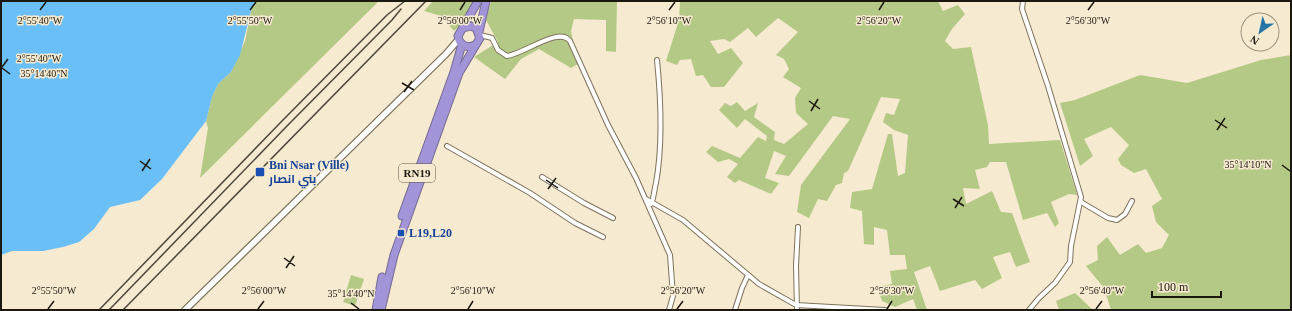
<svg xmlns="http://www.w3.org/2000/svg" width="1292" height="311" viewBox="0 0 1292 311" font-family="'Times New Roman',Cairo,serif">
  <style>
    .green { fill: #b5c986 }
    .water { fill: #6abff7 }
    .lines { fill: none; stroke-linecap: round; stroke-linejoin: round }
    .street-casing { stroke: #7d725b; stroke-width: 6 }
    .secondary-casing { stroke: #7d725b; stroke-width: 8 }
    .highway-casing { stroke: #736991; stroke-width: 9 }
    .street { stroke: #fff; stroke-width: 4 }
    .secondary { stroke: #fff; stroke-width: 5.5 }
    .highway { stroke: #a294d7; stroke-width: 7 }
    .rail { stroke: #4d473a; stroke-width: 1.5 }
    .ticks { fill: none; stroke: #1c180f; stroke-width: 1.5 }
    .transit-dot { fill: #1a4fb4; stroke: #f6ead0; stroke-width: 1.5 }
    .labels { text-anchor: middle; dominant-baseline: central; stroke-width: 3; stroke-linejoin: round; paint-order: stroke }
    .shield { fill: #f6ead0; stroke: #5d5749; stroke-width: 1 }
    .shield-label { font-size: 11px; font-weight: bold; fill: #1c180f }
    .transit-label { font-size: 12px; font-weight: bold; fill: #164399; stroke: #f6ead0; text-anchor: start }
    .ticks-label { font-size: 10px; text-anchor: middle; fill: #1c180f; stroke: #f6ead0; stroke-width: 3; stroke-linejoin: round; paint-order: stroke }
  </style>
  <rect width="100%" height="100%" fill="#f6ead0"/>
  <g class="green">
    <polygon points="257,1 379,1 200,178 208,128 206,121 212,97 218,84 231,72 245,41 252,7"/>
    <polygon points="433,1 476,1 466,19 454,31 441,16 424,11"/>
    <polygon points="491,1 617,1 616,52 606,51 606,20 574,19 571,31 578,64 571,68 539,49 521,59 505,79 474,57 498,42 486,20"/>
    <polygon points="680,1 938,1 943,11 958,5 965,14 952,29 945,41 953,49 971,47 988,125 989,144 1060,140 1077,195 1069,194 1051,202 1059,223 1055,227 1047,213 1023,220 1006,162 990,162 987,167 975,170 980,189 963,188 966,204 992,191 1001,212 1012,213 1030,262 1016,267 1010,252 993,257 1002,278 982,289 975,280 940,291 930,266 914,272 927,310 917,310 913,299 895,307 882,301 877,287 892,284 890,271 907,269 905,255 890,255 887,230 874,227 874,245 864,244 862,211 850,208 852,192 872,189 888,134 892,134 898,176 905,173 908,135 894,130 883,122 886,113 894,115 900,99 881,97 848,171 844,173 842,183 836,185 827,201 818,199 809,218 797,212 801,185 850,119 833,116 789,176 775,174 786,156 774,151 765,178 779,183 771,194 739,180 735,183 727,177 738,164 729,159 718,162 706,152 712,146 740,158 758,137 766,141 767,136 745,119 737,128 719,110 725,103 731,106 737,102 745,111 758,103 754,117 775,132 774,140 784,144 808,124 796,113 795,98 801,88 783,77 789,69 784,59 776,55 798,32 778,18 756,37 748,28 730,42 724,39 710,41 718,54 731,48 743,63 724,87 711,87 703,75 696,76 691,59 680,60 677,65 666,61 679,20"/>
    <polygon points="1291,55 1291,310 1111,310 1104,288 1086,266 1098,260 1097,246 1107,237 1120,255 1138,244 1146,253 1162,248 1169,235 1156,222 1152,206 1162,199 1146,169 1134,173 1121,165 1118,159 1129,145 1111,127 1084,139 1093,156 1080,166 1060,103 1075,100 1140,75 1187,83 1261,60"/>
    <polygon points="351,275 364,279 355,306 343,302"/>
    <polygon points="1075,293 1093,310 1059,310 1056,301"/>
  </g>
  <polygon class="water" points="1,1 257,1 252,7 240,55 231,72 218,84 212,97 206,121 162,179 140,200 110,207 94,229 79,242 63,247 43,251 12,251 1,255"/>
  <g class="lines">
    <g class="street-casing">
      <g id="street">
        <polyline points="1023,1 1022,9 1048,86 1081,197 1071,246 1070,262 1055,283 1039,298 1029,310"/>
        <path d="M480,35L492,38L498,50L507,56C524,54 559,26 570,41L608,125L636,178L670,255L673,296L669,310"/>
        <polyline points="447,146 530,193 575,223 603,237"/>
        <polyline points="542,177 584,203 613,218"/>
        <polyline points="646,199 683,220 759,284 796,305 885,310"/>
        <polyline points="1081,202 1108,218 1117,220 1125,214 1132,201"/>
        <path d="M651,204C654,198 654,190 656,183C663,144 661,100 657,60"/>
        <polyline points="735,310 742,288 748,275"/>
        <polyline points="797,310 796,266 798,227"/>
      </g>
    </g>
    <g class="secondary-casing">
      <polyline id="secondary" points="185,310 446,54 459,39"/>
    </g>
    <g class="highway-casing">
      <g id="highway">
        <polyline points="479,32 486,1"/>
        <path d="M475,45C467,49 459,45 458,36L478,1"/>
        <polyline points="402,216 454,72 462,44"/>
        <polyline points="376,310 382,277"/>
        <polyline points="381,310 394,255 459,73 480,38 476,28 471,26 463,28"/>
      </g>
    </g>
    <use href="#street" class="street"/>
    <use href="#secondary" class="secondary"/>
    <use href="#highway" class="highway"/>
    <g class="rail">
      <polyline points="99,310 281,122 387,15 405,1"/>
      <polyline points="109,310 286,127 392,20 401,9"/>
      <polyline points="123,310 426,1"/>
    </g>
  </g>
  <path class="ticks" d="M40,10L46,2M250,10L256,2M460,10L465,2M669,10L675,2M879,10L884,2M1088,10L1094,2M2,67L8,59M2,68L10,74M402,83L414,90M404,92L412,81M809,101L820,109M811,111L818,99M1215,120L1227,128M1217,130L1225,118M140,161L151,169M1282,165L1290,171M142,171L150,159M546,180L558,188M548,189L556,178M953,199L964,206M955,208L962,197M284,258L295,266M286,268L294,256M351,303L359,309M48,309L54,301M258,309L264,301M468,309L473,301M677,309L683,301M887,309L892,301M1096,309L1102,301"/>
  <g class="transit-dot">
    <rect x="255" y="167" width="10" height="10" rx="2"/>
    <rect x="397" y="229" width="8" height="8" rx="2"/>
  </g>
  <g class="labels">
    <rect class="shield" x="399" y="164" width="36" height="18" rx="3"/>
    <g class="shield-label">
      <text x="417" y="173">RN19</text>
    </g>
    <g class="transit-label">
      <text x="269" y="165">Bni Nsar (Ville)<tspan x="269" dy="14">بني انصار</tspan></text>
      <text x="409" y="233">L19,L20</text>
    </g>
  </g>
  <g class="ticks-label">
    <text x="40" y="24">2°55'40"W</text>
    <text x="250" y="24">2°55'50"W</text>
    <text x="460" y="24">2°56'00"W</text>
    <text x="669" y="24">2°56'10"W</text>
    <text x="879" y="24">2°56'20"W</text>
    <text x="1088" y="24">2°56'30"W</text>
    <text x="39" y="62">2°55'40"W</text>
    <text x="44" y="77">35°14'40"N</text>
    <text x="1248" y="168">35°14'10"N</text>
    <text x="54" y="294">2°55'50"W</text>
    <text x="264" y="294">2°56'00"W</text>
    <text x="473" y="294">2°56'10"W</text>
    <text x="683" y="294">2°56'20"W</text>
    <text x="892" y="294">2°56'30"W</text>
    <text x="1102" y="294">2°56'40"W</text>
    <text x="351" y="297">35°14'40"N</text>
  </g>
  <rect width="1292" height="311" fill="none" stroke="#1c180f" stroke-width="4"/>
  <g transform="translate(1260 32) rotate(214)"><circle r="19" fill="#f6ead0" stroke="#9f9683"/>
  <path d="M0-3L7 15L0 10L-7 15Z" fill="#2673a5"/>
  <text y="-6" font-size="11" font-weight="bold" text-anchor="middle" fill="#1c180f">N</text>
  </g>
  <path d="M1152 291v6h69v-6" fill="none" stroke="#1c180f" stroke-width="2"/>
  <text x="1158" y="291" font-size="12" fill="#1c180f" stroke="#f6ead0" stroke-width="3" paint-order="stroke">100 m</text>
</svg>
